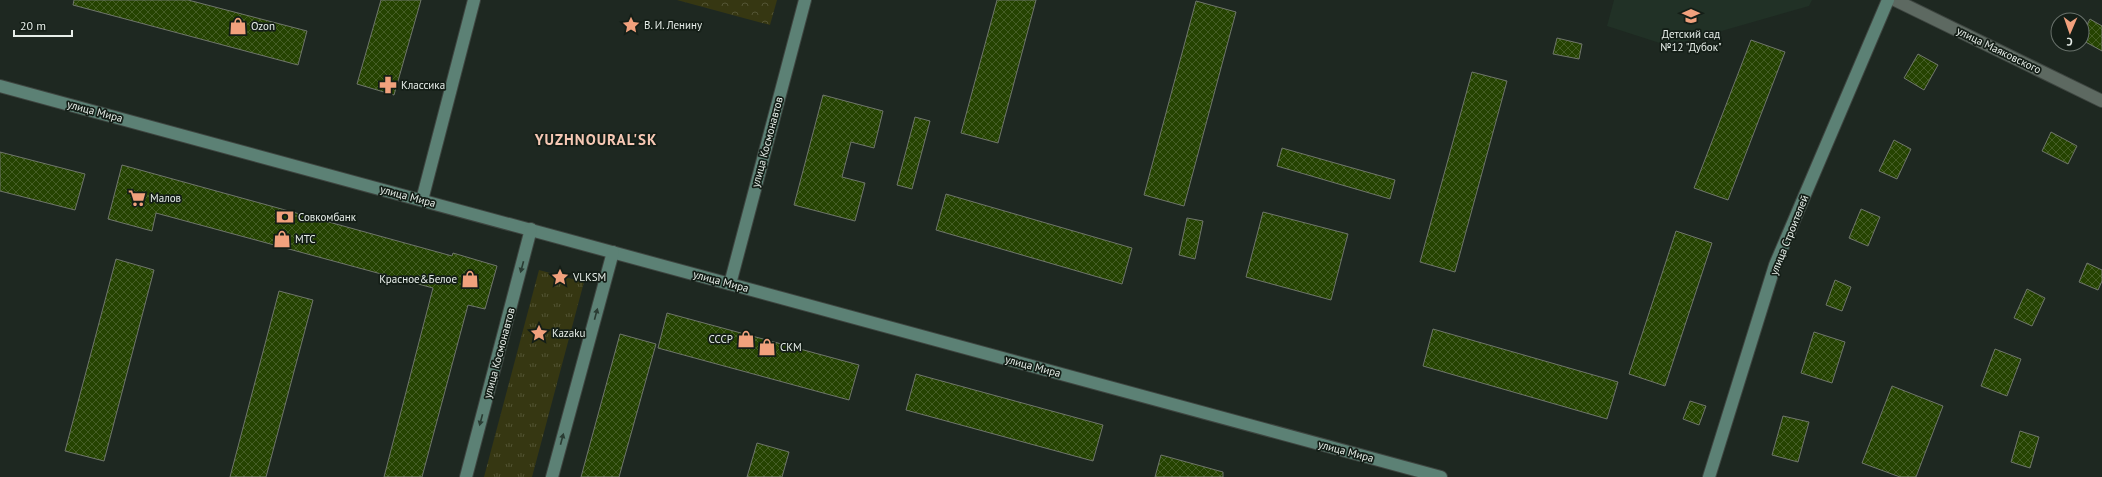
<svg xmlns="http://www.w3.org/2000/svg" width="2102" height="477" viewBox="0 0 2102 477" font-family="'PT Sans',sans-serif">
  <style>
    .built { fill: #213126 }
    .grass { fill: url(#grass-tufts) }
    .park { fill: url(#park-crowns) }
    .building { fill: url(#building-cross-hatch); stroke: #6f766b }
    .lines { fill: none; stroke-linecap: round; stroke-linejoin: round }
    .street-casing { stroke: #3e4540; stroke-width: 14 }
    .secondary-casing { stroke: #3e4540; stroke-width: 14 }
    .street { stroke: #5d6961; stroke-width: 12 }
    .secondary { stroke: #5c8175; stroke-width: 12 }
    .oneway { fill: #2a3c33 }
    .labels { text-anchor: middle; dominant-baseline: central; stroke-width: 3.5; stroke-linejoin: round; paint-order: stroke }
    .poi-label { font-size: 11px; fill: #e7eee9; stroke: #141e17; text-anchor: start }
    .street-label { font-size: 11px; fill: #e7eee9; stroke: #141e17 }
    .district-label { font-size: 15px; font-weight: bold; letter-spacing: 1px; fill: #f6c8b4; stroke: #141e17 }
  </style>
  <defs>
    <pattern id="grass-tufts" width="24" height="20" patternUnits="userSpaceOnUse"><rect width="24" height="20" fill="#363712"/><path d="M3 7l-1-3M5 7V3M7 7l1-3M15 17l-1-3M17 17v-4M19 17l1-3" fill="none" stroke="#535434"/></pattern>
    <pattern id="park-crowns" width="20" height="18" patternUnits="userSpaceOnUse"><rect width="20" height="18" fill="#363712"/><path d="M2 6a3 3 0 1 1 6 0M12 15a3 3 0 1 1 6 0" fill="none" stroke="#535434"/></pattern>
    <pattern id="building-cross-hatch" width="8" height="8" patternUnits="userSpaceOnUse"><rect width="8" height="8" fill="#254301"/><path d="M0 0l8 8M0 8l8-8" fill="none" stroke="#455e26"/></pattern>
  </defs>
  <rect width="100%" height="100%" fill="#1e2821"/>
  <polygon class="built" points="1614,0 1812,0 1809,6 1669,46 1607,26"/>
  <polygon class="grass" points="539,270 584,282 532,477 484,477"/>
  <polygon class="park" points="677,0 777,0 770,25"/>
  <g class="building">
    <polygon points="74,0 188,0 307,31 298,65 73,5"/>
    <polygon points="381,0 421,0 394,95 357,84"/>
    <polygon points="997,0 1036,0 998,143 961,133"/>
    <polygon points="1196,1 1236,12 1184,206 1144,195"/>
    <polygon points="2090,19 2102,26 2102,51 2082,40 2082,34"/>
    <polygon points="1557,38 1582,44 1579,59 1553,54"/>
    <polygon points="1751,40 1785,52 1728,200 1694,188"/>
    <polygon points="1918,54 1938,65 1924,90 1904,78"/>
    <polygon points="1472,72 1507,81 1455,272 1420,262"/>
    <polygon points="823,95 883,111 874,148 851,142 842,177 865,183 855,221 794,205"/>
    <polygon points="915,117 930,121 912,189 897,185"/>
    <polygon points="2051,132 2077,146 2068,164 2042,151"/>
    <polygon points="1894,140 1911,149 1897,179 1879,171"/>
    <polygon points="1282,148 1395,180 1390,199 1277,166"/>
    <polygon points="0,152 85,174 75,210 0,191"/>
    <polygon points="122,165 452,256 453,253 497,266 485,309 468,305 422,477 384,477 433,288 156,213 152,231 108,219"/>
    <polygon points="946,194 1132,248 1122,284 936,230"/>
    <polygon points="1861,209 1880,217 1868,246 1849,238"/>
    <polygon points="1263,212 1348,234 1331,300 1246,277"/>
    <polygon points="1187,218 1203,221 1195,259 1179,255"/>
    <polygon points="1676,231 1712,243 1665,386 1629,374"/>
    <polygon points="116,259 154,270 104,461 65,451"/>
    <polygon points="2087,263 2102,270 2102,281 2098,290 2079,282"/>
    <polygon points="1835,280 1851,287 1842,311 1826,305"/>
    <polygon points="2027,289 2045,298 2032,326 2014,318"/>
    <polygon points="279,291 313,300 266,477 230,477"/>
    <polygon points="667,313 859,365 849,400 658,348"/>
    <polygon points="1433,329 1618,382 1607,419 1423,366"/>
    <polygon points="1814,332 1845,342 1832,383 1801,373"/>
    <polygon points="620,334 656,344 619,477 581,477"/>
    <polygon points="1995,349 2021,359 2007,396 1981,386"/>
    <polygon points="916,374 1103,425 1093,461 906,410"/>
    <polygon points="1892,386 1943,406 1916,477 1900,477 1862,463"/>
    <polygon points="1690,401 1706,406 1699,425 1683,419"/>
    <polygon points="1783,416 1809,422 1798,462 1772,455"/>
    <polygon points="2020,431 2039,437 2030,468 2011,462"/>
    <polygon points="757,443 789,452 782,477 747,477"/>
    <polygon points="1161,455 1223,472 1223,477 1155,477"/>
  </g>
  <g class="lines">
    <g class="street-casing">
      <polyline id="street" points="1895,0 2102,101"/>
    </g>
    <g class="secondary-casing">
      <g id="secondary">
        <polyline points="0,86 1441,477"/>
        <polyline points="422,200 474,0"/>
        <polyline points="730,284 805,0"/>
        <polyline points="466,477 531,229"/>
        <polyline points="552,477 613,252"/>
        <polyline points="1709,477 1775,265 1888,0"/>
      </g>
    </g>
    <use href="#street" class="street"/>
    <use href="#secondary" class="secondary"/>
  </g>
  <defs><path id="oneway-solid" d="M-6-.8H1V-3.2L6.5 0L1 3.2V.8H-6Z"/></defs>
  <g class="oneway">
    <use href="#oneway-solid" transform="translate(522 267) rotate(105)"/>
    <use href="#oneway-solid" transform="translate(596 314) rotate(-75)"/>
    <use href="#oneway-solid" transform="translate(481 420) rotate(105)"/>
    <use href="#oneway-solid" transform="translate(562 439) rotate(-75)"/>
  </g>
  <defs>
    <g id="school-bare" transform="scale(1.38)"><path d="M0-5L7-2L0 1L-7-2ZM-4 1L0 2.5L4 1V4Q0 6-4 4Z" fill="#f1a17d" stroke="#141e17" stroke-width="2.5" paint-order="stroke"/></g>
    <g id="sight-bare" transform="scale(1.38)"><path d="M0-6L1.8-2.2L6-1.7L2.9 1.2L3.7 5.4L0 3.3L-3.7 5.4L-2.9 1.2L-6-1.7L-1.8-2.2Z" fill="#f1a17d" stroke="#141e17" stroke-width="2.5" paint-order="stroke"/></g>
    <g id="shop-bare" transform="scale(1.38)"><path d="M-5-2.5h2.3a2.7 3.5 0 0 1 5.4 0H5L5.5 6h-11ZM-1.5-2.5h3a1.5 2.3 0 0 0-3 0Z" fill="#f1a17d" stroke="#141e17" stroke-width="2.5" paint-order="stroke"/></g>
    <g id="pharmacy-bare" transform="scale(1.38)"><path d="M-2-6h4v4h4v4h-4v4h-4v-4h-4v-4h4Z" fill="#f1a17d" stroke="#141e17" stroke-width="2.5" paint-order="stroke"/></g>
    <g id="supermarket-bare" transform="scale(1.38)"><path d="M-6-5.5h2.5l.6 2H6L4.5 2H-2.5L-4.4-4H-6ZM-1.5 3.2a1.3 1.3 0 1 0 .1 0ZM3 3.2a1.3 1.3 0 1 0 .1 0Z" fill="#f1a17d" stroke="#141e17" stroke-width="2.5" paint-order="stroke"/></g>
    <g id="bank-bare" transform="scale(1.38)"><path d="M-6-4H6V4H-6ZM0-2.3a2.3 2.3 0 1 0 0 4.6a2.3 2.3 0 1 0 0-4.6Z" fill="#f1a17d" stroke="#141e17" stroke-width="2.5" paint-order="stroke"/></g>
  </defs>
  <g fill-rule="evenodd">
    <use href="#school-bare" x="1691" y="16"/>
    <use href="#sight-bare" x="631" y="25"/>
    <use href="#shop-bare" x="238" y="26"/>
    <use href="#pharmacy-bare" x="388" y="85"/>
    <use href="#supermarket-bare" x="137" y="198"/>
    <use href="#bank-bare" x="285" y="217"/>
    <use href="#shop-bare" x="282" y="239"/>
    <use href="#sight-bare" x="560" y="277"/>
    <use href="#shop-bare" x="470" y="279"/>
    <use href="#sight-bare" x="539" y="333"/>
    <use href="#shop-bare" x="746" y="339"/>
    <use href="#shop-bare" x="767" y="347"/>
  </g>
  <g class="labels">
    <g class="poi-label">
      <text x="644" y="25">В. И. Ленину</text>
      <text x="251" y="26">Ozon</text>
      <text x="1691" y="34" text-anchor="middle">Детский сад<tspan x="1691" dy="13">№12 "Дубок"</tspan></text>
      <text x="401" y="85">Классика</text>
      <text x="150" y="198">Малов</text>
      <text x="298" y="217">Совкомбанк</text>
      <text x="295" y="239">МТС</text>
      <text x="573" y="277">VLKSM</text>
      <text x="457" y="279" text-anchor="end">Красное&amp;Белое</text>
      <text x="552" y="333">Kazaku</text>
      <text x="733" y="339" text-anchor="end">СССР</text>
      <text x="780" y="347">СКМ</text>
    </g>
    <g class="street-label">
      <text transform="translate(1999 50) rotate(26)">улица Маяковского</text>
      <text transform="translate(95 111) rotate(15)">улица Мира</text>
      <text transform="translate(767 142) rotate(-75)">улица Космонавтов</text>
      <text transform="translate(408 196) rotate(15)">улица Мира</text>
      <text transform="translate(1789 235) rotate(-68)">улица Строителей</text>
      <text transform="translate(721 281) rotate(15)">улица Мира</text>
      <text transform="translate(499 353) rotate(-75)">улица Космонавтов</text>
      <text transform="translate(1033 366) rotate(15)">улица Мира</text>
      <text transform="translate(1346 451) rotate(15)">улица Мира</text>
    </g>
    <g class="district-label">
      <text x="596" y="139">YUZHNOURAL'SK</text>
    </g>
  </g>
  <g transform="translate(2070 32) rotate(182)"><circle r="19" fill="#141e17" stroke="#68716b"/>
  <path d="M0-3L7 15L0 10L-7 15Z" fill="#f1a17d"/>
  <text y="-6" font-size="11" font-weight="bold" text-anchor="middle" fill="#e7eee9">С</text>
  </g>
  <path d="M14 30v6h58v-6" fill="none" stroke="#e7eee9" stroke-width="2"/>
  <text x="20" y="30" font-size="12" fill="#e7eee9" stroke="#141e17" stroke-width="3" paint-order="stroke">20 m</text>
</svg>
